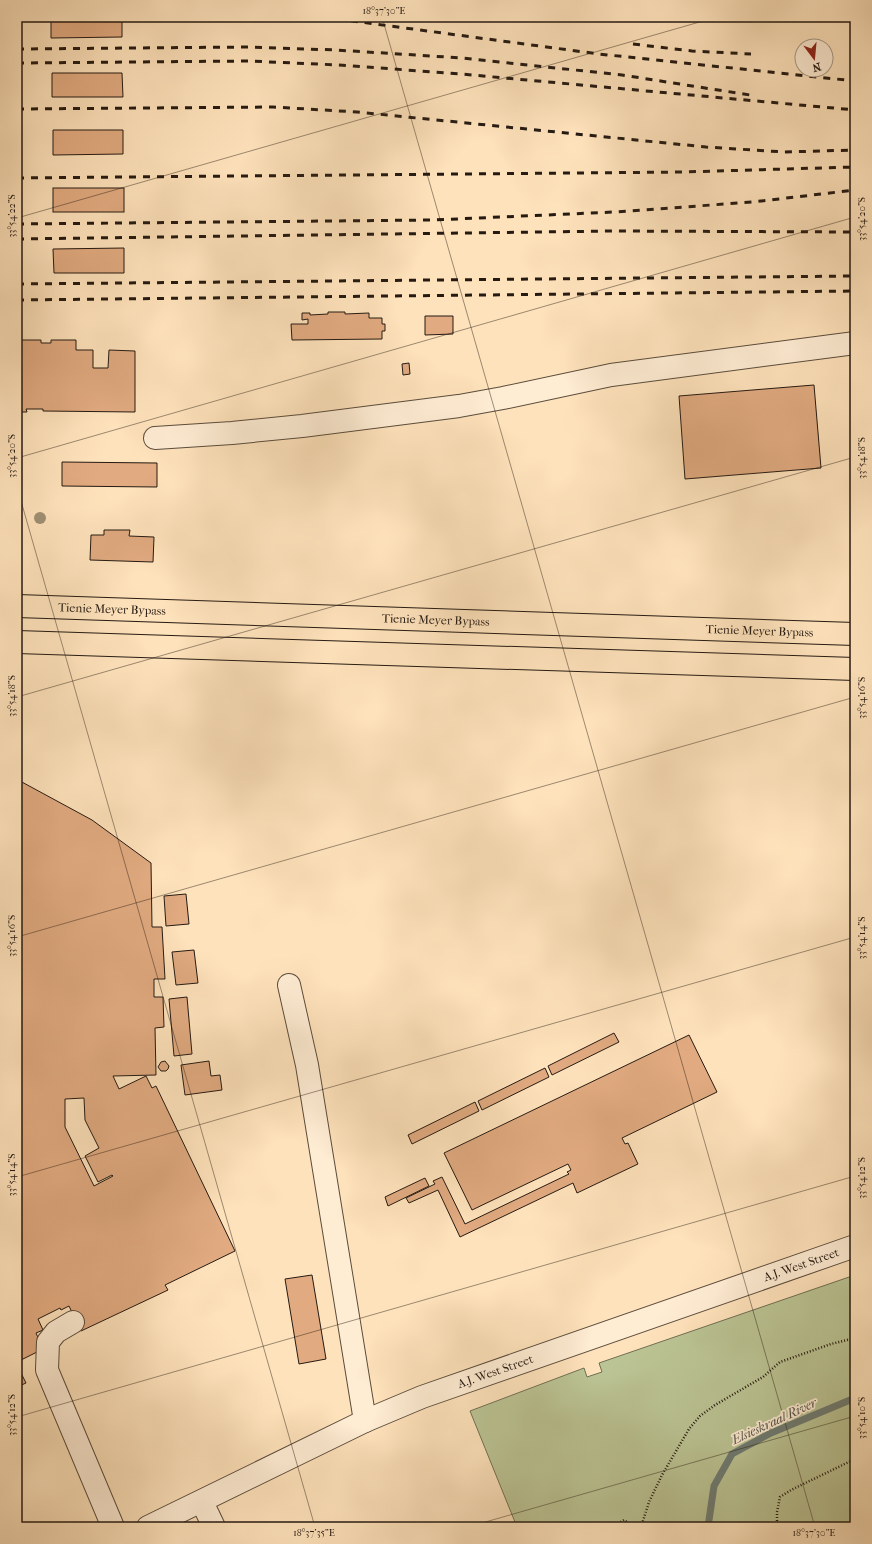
<svg xmlns="http://www.w3.org/2000/svg" width="872" height="1544" viewBox="0 0 872 1544" font-family="'IM FELL French Canon',serif">
  <style>
    .green { fill: #bbc494; stroke: #706f53 }
    .lines { fill: none; stroke-linecap: round; stroke-linejoin: round }
    .stream { stroke: #6f7c73; stroke-width: 7 }
    .building { fill: #e1aa80; stroke: #251a12; fill-rule: evenodd }
    .minor-casing { stroke: #5b4c3c; stroke-width: 24 }
    .major-casing { stroke: #251a12; stroke-width: 24 }
    .path { stroke: #251a12; stroke-width: 2.5; stroke-dasharray: 1 2; stroke-linecap: butt }
    .minor { stroke: #feecd3; stroke-width: 22 }
    .major { stroke: #fee2bb; stroke-width: 22 }
    .rail { stroke: #251a12; stroke-width: 3; stroke-dasharray: 7 7; stroke-linecap: butt }
    .tree { fill: #9f9074 }
    .ticks { fill: none; stroke: #251a12; stroke-width: 1; stroke-opacity: 0.45 }
    .labels { text-anchor: middle; dominant-baseline: central; stroke-width: 3.5; stroke-linejoin: round; paint-order: stroke }
    .street-label { font-size: 12px; fill: #251a12; stroke: #feecd3 }
    .water-label { font-size: 13px; font-style: italic; fill: #50534a; stroke: #feecd3 }
    .neatline { fill: none; stroke: #251a12; stroke-width: 1.5 }
    .ticks-label { font-size: 10px; text-anchor: middle; fill: #251a12 }
  </style>
  <rect width="100%" height="100%" fill="#fee2bb"/>
  <filter id="stains"><feTurbulence type="fractalNoise" baseFrequency=".005" numOctaves="4"/><feColorMatrix values="0 0 0 0 .2 0 0 0 0 .09 0 0 0 0 .02 0 0 0 .5 -.17"/></filter>
  <radialGradient id="worn" r=".72"><stop offset=".6" stop-color="#630" stop-opacity="0"/><stop offset="1" stop-color="#630" stop-opacity=".3"/></radialGradient>
  <polygon class="green" points="855,1275 855,1527 517,1527 470,1411 584,1368 587,1377 602,1372 599,1363"/>
  <g class="lines">
    <polyline class="stream" points="708,1527 714,1486 732,1454 771,1433 855,1398"/>
  </g>
  <g class="building">
    <polygon points="51,17 122,17 122,37 51,38"/>
    <polygon points="52,73 122,73 123,97 52,97"/>
    <polygon points="53,130 123,130 123,154 53,155"/>
    <rect x="53" y="188" width="71" height="24"/>
    <polygon points="124,248 124,273 54,273 53,249"/>
    <polygon points="328,312 345,312 345,314 369,313 369,318 382,318 382,324 385,324 385,331 382,331 382,339 292,340 291,324 308,324 308,319 302,320 302,313 310,313 310,315 328,314"/>
    <polygon points="425,316 453,316 453,334 425,335"/>
    <polygon points="18,340 41,340 41,343 51,343 51,340 76,340 76,350 93,350 93,368 108,368 109,350 135,351 135,412 43,411 43,409 26,409 27,412 17,412"/>
    <polygon points="409,363 410,374 403,375 402,364"/>
    <polygon points="814,385 821,468 685,479 679,396"/>
    <polygon points="62,462 157,463 157,487 62,486"/>
    <polygon points="104,530 130,530 129,536 154,537 153,562 90,560 91,535 104,535"/>
    <path d="M20,781L92,820L151,863L152,927H162L165,979H154V997H163L164,1027L155,1028L156,1075L113,1076L119,1089L146,1076L152,1088L156,1086L235,1251L165,1285L168,1290L81,1331L69,1306L61,1310L60,1308L38,1319L43,1330L36,1333L43,1349L17,1362V788ZM84,1098L85,1120L99,1148L85,1156L98,1182L112,1175L113,1176L94,1186L65,1127V1099Z"/>
    <polygon points="186,894 189,924 166,926 164,896"/>
    <polygon points="194,950 198,983 176,985 172,952"/>
    <polygon points="187,997 192,1054 174,1056 169,999"/>
    <polygon points="614,1033 619,1042 552,1075 548,1066"/>
    <polygon points="689,1035 717,1092 622,1138 625,1144 628,1143 638,1164 577,1193 573,1183 460,1237 438,1190 409,1203 406,1198 435,1184 433,1181 442,1177 465,1224 569,1174 567,1172 571,1170 568,1164 472,1210 444,1153"/>
    <polygon points="165,1061 169,1066 168,1069 166,1071 161,1071 158,1067 161,1062"/>
    <polygon points="209,1061 211,1076 220,1075 222,1090 185,1095 181,1065"/>
    <polygon points="545,1068 549,1077 482,1110 478,1101"/>
    <polygon points="475,1102 479,1111 412,1144 408,1135"/>
    <polygon points="425,1178 429,1186 388,1206 385,1197"/>
    <polygon points="312,1275 326,1359 299,1364 285,1279"/>
    <polygon points="17,1365 26,1383 17,1387"/>
  </g>
  <g class="lines">
    <g class="minor-casing">
      <g id="minor">
        <polyline points="155,438 232,433 302,426 459,406 503,398 611,375 855,343"/>
        <polyline points="289,985 307,1065 365,1421"/>
        <polyline points="73,1322 56,1332 48,1342 47,1370 113,1527"/>
        <polyline points="202,1502 214,1527"/>
        <path id="s1" d="M148,1527L365,1421L422,1397L855,1246"/>
      </g>
    </g>
    <g class="major-casing">
      <g id="major">
        <path id="s2" d="M17,606L855,634"/>
        <polyline points="17,642 855,669"/>
      </g>
    </g>
    <g class="path">
      <polyline points="613,1527 624,1520 634,1527"/>
      <polyline points="641,1527 649,1502 662,1475 689,1429 700,1416 715,1405 763,1377 780,1362 831,1344 855,1338"/>
      <polyline points="777,1527 777,1512 780,1497 791,1490 855,1459"/>
    </g>
    <use href="#minor" class="minor"/>
    <use href="#major" class="major"/>
    <g class="rail">
      <polyline points="323,17 599,54 855,81"/>
      <polyline points="633,44 692,51 751,54"/>
      <polyline points="17,49 249,47 336,50 462,58 622,75 750,95"/>
      <polyline points="17,63 249,61 339,65 461,74 855,110"/>
      <polyline points="17,109 273,107 357,112 706,147 784,152 855,150"/>
      <polyline points="17,178 682,172 855,167"/>
      <polyline points="17,224 433,220 614,212 753,202 855,190"/>
      <polyline points="17,239 614,231 855,232"/>
      <polyline points="17,284 855,276"/>
      <polyline points="17,300 855,291"/>
    </g>
  </g>
  <circle class="tree" cx="40" cy="518" r="6"/>
  <path class="ticks" d="M382,17L815,1527M17,218L717,17M17,458L855,217M17,487L315,1527M17,697L855,457M17,937L855,697M17,1177L855,937M17,1417L855,1176M468,1527L855,1416"/>
  <g class="labels">
    <g class="street-label">
      <text stroke="none"><textPath href="#s2" startOffset="95">Tienie Meyer Bypass</textPath></text>
      <text stroke="none"><textPath href="#s2" startOffset="419">Tienie Meyer Bypass</textPath></text>
      <text stroke="none"><textPath href="#s2" startOffset="743">Tienie Meyer Bypass</textPath></text>
      <text stroke="none"><textPath href="#s1" startOffset="705">A.J. West Street</textPath></text>
      <text stroke="none"><textPath href="#s1" startOffset="381">A.J. West Street</textPath></text>
    </g>
    <g class="water-label">
      <text transform="translate(774 1421) rotate(-25)">Elsieskraal River</text>
    </g>
  </g>
  <rect width="872" height="1544" fill="none" stroke="#fee2bb" stroke-width="44"/>
  <g transform="translate(814 58) rotate(164)"><circle r="19" fill="#feecd3" stroke="#a79886"/>
  <path d="M0-3L7 15L0 10L-7 15Z" fill="#8f2418"/>
  <text y="-6" font-size="11" font-weight="bold" text-anchor="middle" fill="#251a12">N</text>
  </g>
  <rect x="22" y="22" width="828" height="1500" class="neatline"/>
  <g class="ticks-label">
    <text x="384" y="14">18°37'30"E</text>
    <text transform="translate(11 216) rotate(-90)" y="4">33°54'22"S</text>
    <text transform="translate(861 219) rotate(-90)" y="4">33°54'20"S</text>
    <text transform="translate(11 456) rotate(-90)" y="4">33°54'20"S</text>
    <text transform="translate(861 458) rotate(-90)" y="4">33°54'18"S</text>
    <text transform="translate(11 696) rotate(-90)" y="4">33°54'18"S</text>
    <text transform="translate(861 698) rotate(-90)" y="4">33°54'16"S</text>
    <text transform="translate(11 936) rotate(-90)" y="4">33°54'16"S</text>
    <text transform="translate(861 938) rotate(-90)" y="4">33°54'14"S</text>
    <text transform="translate(11 1175) rotate(-90)" y="4">33°54'14"S</text>
    <text transform="translate(861 1178) rotate(-90)" y="4">33°54'12"S</text>
    <text transform="translate(11 1415) rotate(-90)" y="4">33°54'12"S</text>
    <text transform="translate(861 1418) rotate(-90)" y="4">33°54'10"S</text>
    <text x="314" y="1536">18°37'35"E</text>
    <text x="814" y="1536">18°37'30"E</text>
  </g>
  <rect width="100%" height="100%" filter="url(#stains)"/>
  <rect width="100%" height="100%" fill="url(#worn)"/>
</svg>
